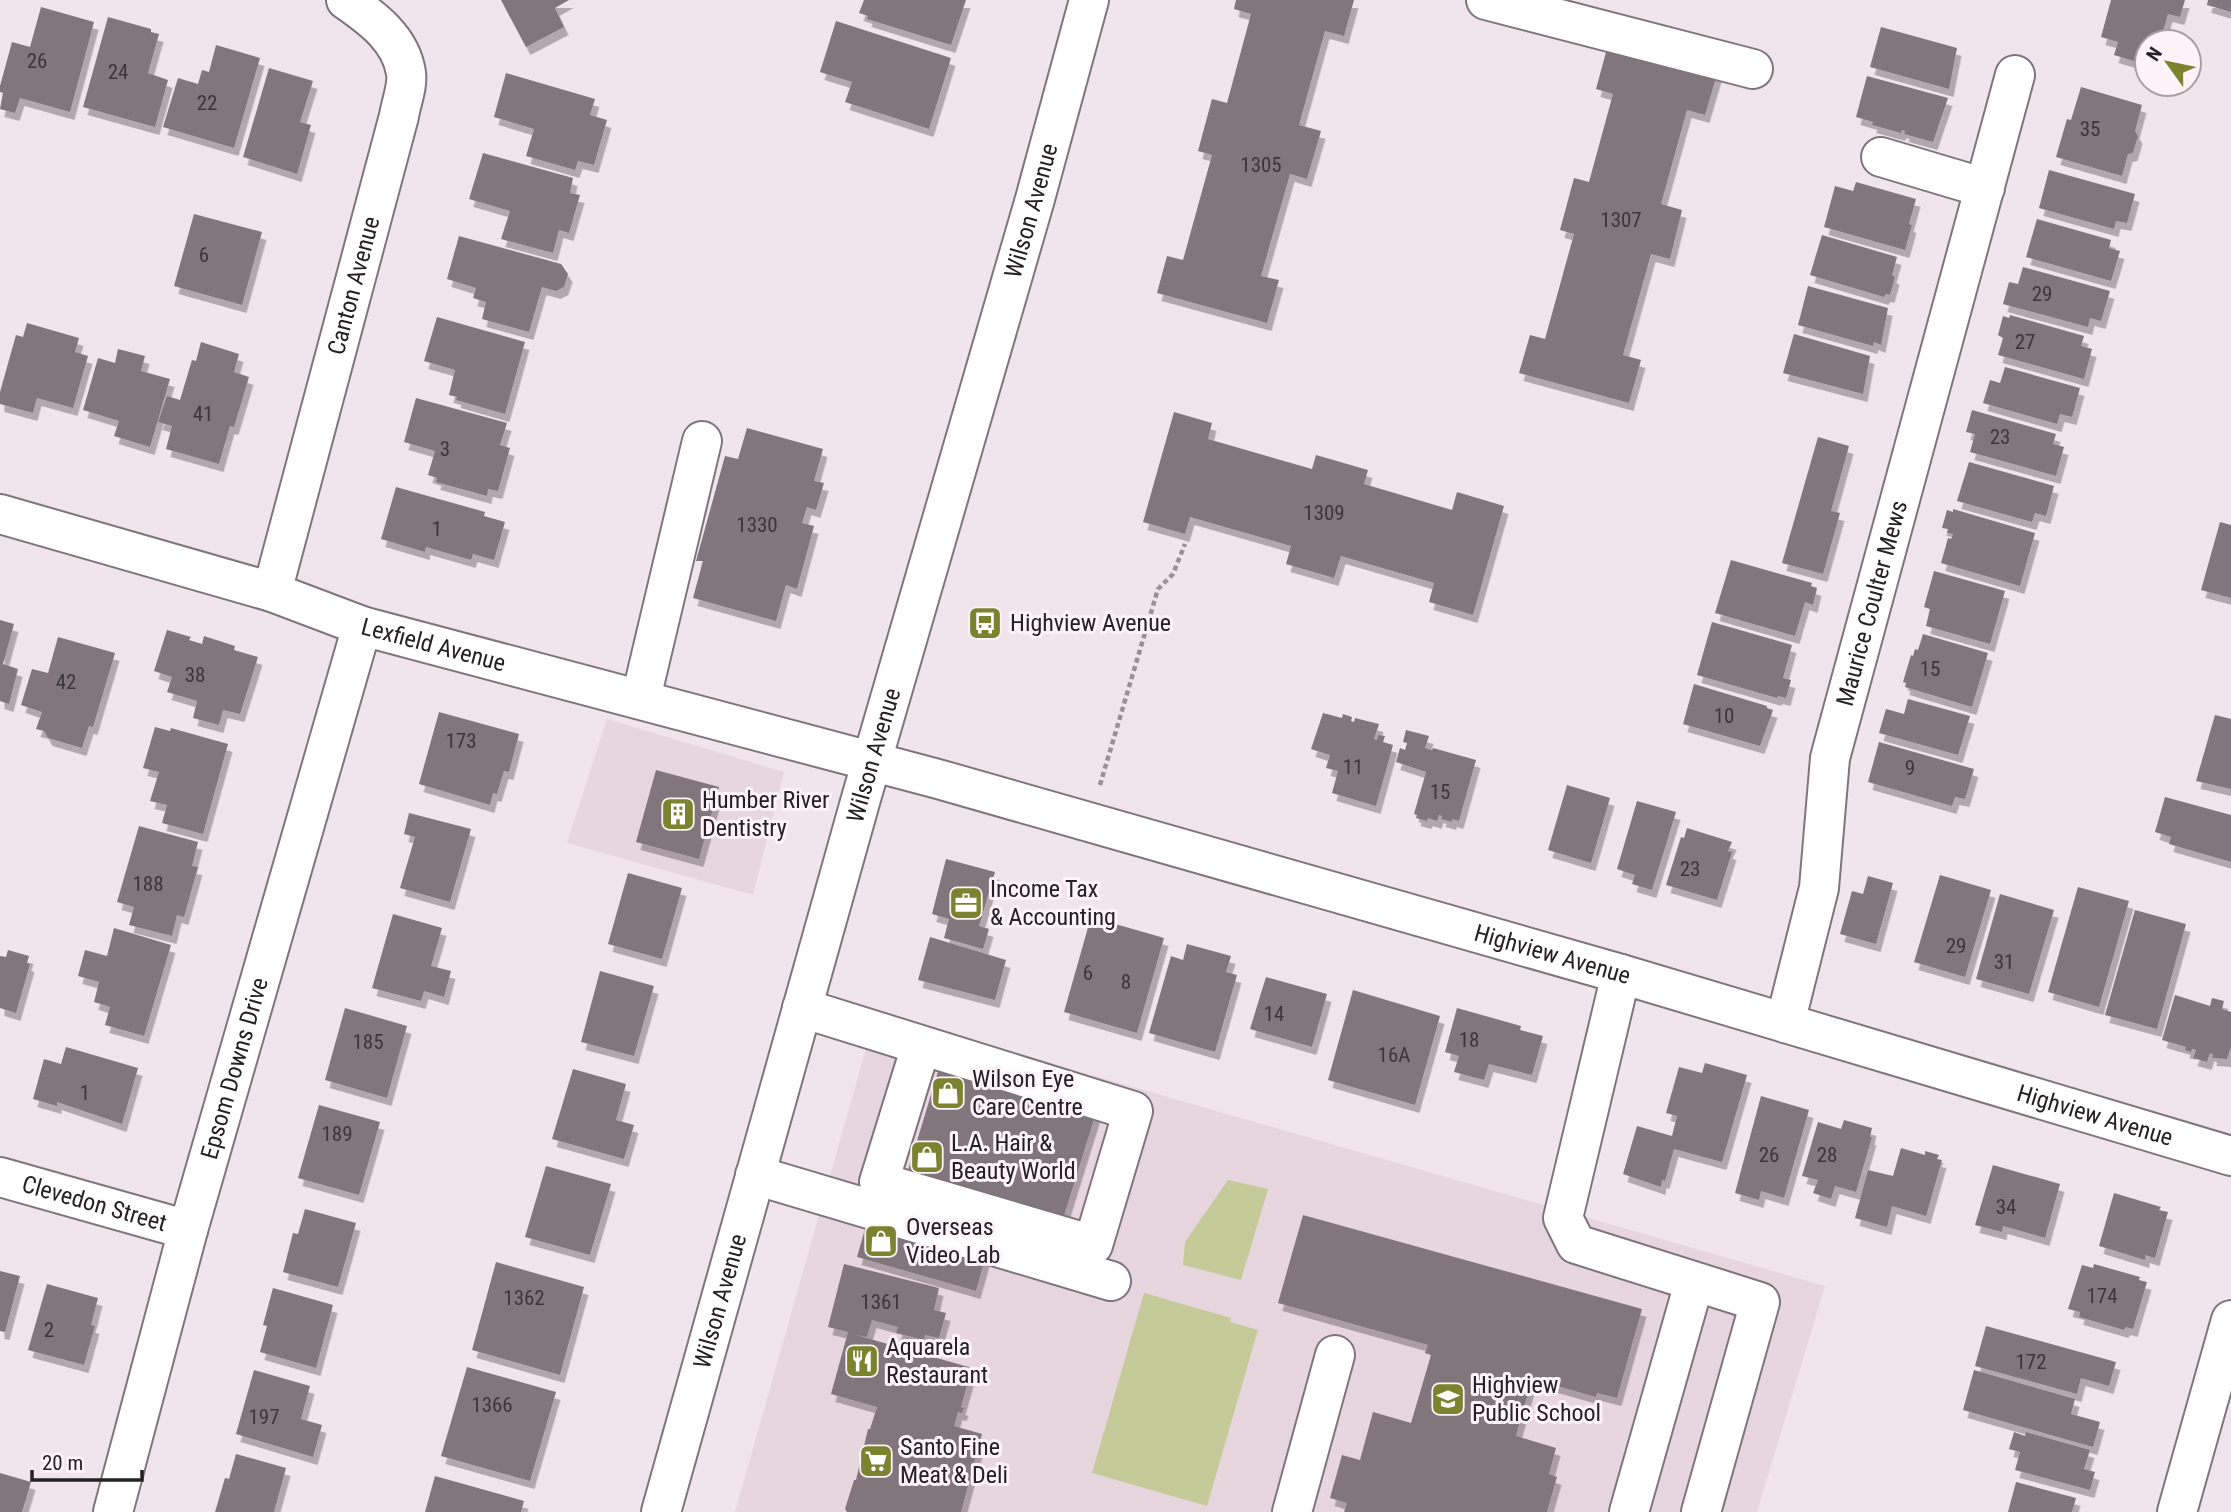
<svg xmlns="http://www.w3.org/2000/svg" width="2231" height="1512" viewBox="0 0 2231 1512" font-family="'Roboto Condensed',sans-serif">
  <style>
    .built { fill: #e8d6df }
    .green { fill: #c4cb98 }
    .building { fill: #80767b; filter: url(#shadow) }
    .lines { fill: none; stroke-linecap: round; stroke-linejoin: round }
    .minor-casing { stroke: #7f757a; stroke-width: 42 }
    .major-casing { stroke: #7f757a; stroke-width: 42 }
    .path { stroke: #989094; stroke-width: 4.5; stroke-dasharray: 5 3.5; stroke-linecap: butt }
    .minor { stroke: #fff; stroke-width: 38 }
    .major { stroke: #fff; stroke-width: 38 }
    .labels { text-anchor: middle; dominant-baseline: central; stroke-width: 6; stroke-linejoin: round; paint-order: stroke }
    .number-label { font-size: 21px; fill: #3c3639 }
    .street-label { font-size: 24px; fill: #252123; stroke: #fdf3f8 }
    .poi-label { font-size: 24px; fill: #252123; stroke: #fdf3f8; text-anchor: start }
  </style>
  <defs>
    <filter id="shadow"><feDropShadow dx="4.5" dy="8" stdDeviation="0" flood-color="#0004"/></filter>
  </defs>
  <rect width="100%" height="100%" fill="#f0e5eb"/>
  <g class="built">
    <polygon points="607,719 784,772 753,895 567,843"/>
    <polygon points="876,1013 1825,1286 1757,1512 735,1512"/>
  </g>
  <g class="green">
    <polygon points="1228,1180 1268,1189 1241,1280 1183,1265 1185,1242"/>
    <polygon points="1144,1293 1231,1318 1230,1322 1258,1330 1207,1506 1092,1473"/>
  </g>
  <g class="building">
    <polygon points="501,0 569,0 555,8 564,27 526,47"/>
    <polygon points="864,0 966,0 951,45 867,19 868,16 859,13"/>
    <polygon points="1236,0 1354,0 1344,36 1325,31 1299,125 1321,131 1307,179 1290,174 1261,276 1279,280 1267,323 1157,293 1167,256 1183,260 1212,155 1198,151 1212,99 1227,103 1251,14 1234,9"/>
    <polygon points="2111,0 2185,0 2180,17 2168,14 2160,42 2147,42 2147,65 2114,55 2118,42 2101,37"/>
    <polygon points="2208,0 2231,0 2231,12 2207,5"/>
    <polygon points="41,7 94,22 70,112 20,98 15,113 0,109 3,93 0,92 0,86 12,42 30,47"/>
    <polygon points="108,17 151,29 151,32 159,34 148,73 168,80 155,127 83,107"/>
    <polygon points="836,21 951,58 929,129 845,102 852,82 820,72"/>
    <polygon points="1881,27 1957,48 1949,89 1870,67"/>
    <polygon points="1609,41 1718,71 1705,115 1687,110 1661,204 1682,210 1670,259 1651,254 1623,355 1641,360 1629,403 1519,373 1530,335 1545,339 1574,234 1560,230 1574,178 1589,182 1613,94 1596,89"/>
    <polygon points="216,45 260,58 234,148 163,127 178,78 198,84 202,70 209,72"/>
    <polygon points="269,68 313,81 300,122 311,125 297,174 243,157"/>
    <polygon points="506,73 595,99 590,115 607,120 594,165 578,161 575,170 526,156 534,129 494,117"/>
    <polygon points="1867,76 1948,98 1933,142 1904,134 1905,131 1902,130 1901,133 1872,125 1873,122 1856,117"/>
    <polygon points="2081,87 2142,105 2135,131 2138,136 2133,153 2128,154 2122,176 2056,157 2067,119 2071,120"/>
    <polygon points="483,153 573,178 570,193 580,195 569,233 559,230 553,253 501,239 510,211 469,199"/>
    <polygon points="2049,170 2135,194 2127,223 2116,221 2114,229 2039,208"/>
    <polygon points="1856,182 1916,199 1909,224 1912,225 1905,250 1824,227 1835,186 1853,191"/>
    <polygon points="194,214 262,232 242,305 174,286"/>
    <polygon points="2037,219 2111,240 2109,248 2120,251 2111,281 2026,257"/>
    <polygon points="1822,235 1897,257 1892,275 1895,277 1890,295 1886,294 1884,297 1810,275"/>
    <polygon points="459,236 561,264 568,274 564,287 556,291 542,287 529,332 482,319 486,302 473,298 476,288 447,279"/>
    <polygon points="2023,267 2110,291 2101,321 2090,318 2088,327 2003,304 2009,282 2018,284"/>
    <polygon points="1808,286 1888,308 1881,345 1874,342 1873,346 1798,325"/>
    <polygon points="2010,315 2084,336 2081,346 2092,349 2084,379 1998,355 2003,338 1998,335 2003,316 2009,318"/>
    <polygon points="437,317 525,342 505,414 456,400 457,397 449,395 455,370 424,361"/>
    <polygon points="27,323 79,338 75,352 88,356 73,408 37,398 33,413 0,404 0,392 16,335 23,337"/>
    <polygon points="1794,334 1870,356 1863,394 1783,373"/>
    <polygon points="201,342 239,354 234,372 249,377 234,427 230,426 219,464 166,449 172,426 158,422 167,396 180,400 192,360 196,361"/>
    <polygon points="118,349 145,356 141,371 170,379 150,447 114,436 119,421 83,410 98,358 115,363"/>
    <polygon points="2005,367 2080,388 2072,417 2060,414 2057,424 1983,403 1990,380 2000,383"/>
    <polygon points="416,398 507,423 500,445 510,448 498,491 488,489 487,496 436,482 437,478 428,475 435,451 404,442"/>
    <polygon points="1972,410 2056,434 2053,444 2064,447 2056,476 1970,452 1975,434 1966,432"/>
    <polygon points="1174,412 1212,423 1208,439 1312,469 1316,455 1368,470 1364,484 1452,510 1457,492 1504,506 1473,615 1429,602 1434,583 1341,556 1334,578 1286,564 1291,546 1190,517 1185,534 1143,522"/>
    <polygon points="747,428 823,449 814,481 824,483 816,510 807,507 802,523 814,526 797,589 786,585 776,621 693,598 703,561 696,561 725,456 738,459"/>
    <polygon points="1818,437 1849,446 1831,511 1840,513 1823,574 1782,563"/>
    <polygon points="1969,462 2054,486 2046,516 2035,513 2032,522 1957,501"/>
    <polygon points="396,487 485,512 484,516 505,522 494,560 473,554 471,560 426,547 425,552 381,539"/>
    <polygon points="1953,509 2035,533 2020,586 1941,563 1948,538 1951,539 1953,534 1947,533 1948,529 1942,528 1947,510 1953,512"/>
    <polygon points="2220,522 2231,525 2231,598 2201,590"/>
    <polygon points="1731,560 1812,583 1811,586 1817,588 1813,605 1805,602 1795,636 1715,613"/>
    <polygon points="1934,571 2005,591 1990,644 1926,626 1930,609 1924,607"/>
    <polygon points="0,620 14,624 3,664 18,669 9,704 0,701"/>
    <polygon points="1712,622 1792,645 1783,678 1791,680 1786,698 1778,696 1777,698 1697,675"/>
    <polygon points="167,630 191,637 189,640 202,644 204,636 235,646 234,650 258,657 240,714 223,710 219,725 193,718 197,701 167,692 172,677 154,671"/>
    <polygon points="1923,634 1988,653 1972,707 1905,687 1906,683 1903,682 1911,655 1913,656 1915,649 1918,650"/>
    <polygon points="58,637 115,653 93,727 89,726 82,748 48,738 44,731 36,729 42,712 21,705 32,669 48,673"/>
    <polygon points="1694,684 1767,706 1767,708 1773,710 1760,746 1683,724"/>
    <polygon points="1908,699 1970,716 1958,755 1879,733 1886,709 1904,714"/>
    <polygon points="439,712 519,734 509,772 504,771 497,794 493,793 490,805 419,784"/>
    <polygon points="1323,713 1342,718 1343,714 1352,717 1351,721 1354,722 1355,718 1379,724 1374,739 1377,740 1378,735 1385,736 1383,742 1393,745 1376,806 1332,793 1338,771 1326,768 1330,755 1311,749"/>
    <polygon points="2215,715 2231,719 2231,789 2196,781"/>
    <polygon points="155,727 170,731 171,728 228,744 203,834 162,823 167,805 150,801 159,772 143,768"/>
    <polygon points="1406,730 1429,736 1425,748 1432,750 1433,748 1476,760 1459,821 1452,819 1452,822 1441,819 1442,816 1439,815 1437,821 1428,818 1427,821 1416,818 1417,815 1414,814 1426,772 1396,762 1400,748 1405,750 1407,743 1403,742"/>
    <polygon points="1879,742 1974,769 1965,799 1955,797 1952,806 1868,782"/>
    <polygon points="656,770 719,787 699,859 636,842"/>
    <polygon points="1567,785 1610,798 1591,863 1548,850"/>
    <polygon points="2165,797 2231,815 2231,862 2169,844 2171,837 2155,832"/>
    <polygon points="1637,801 1676,812 1652,890 1632,884 1635,875 1617,869"/>
    <polygon points="409,813 471,829 450,902 400,888 415,837 404,834"/>
    <polygon points="139,826 198,842 192,866 198,867 184,917 177,915 172,936 129,925 134,907 117,902"/>
    <polygon points="1687,828 1732,842 1728,851 1732,852 1717,900 1666,885 1681,837 1684,838"/>
    <polygon points="946,859 995,872 979,926 989,929 983,949 944,938 949,919 932,914"/>
    <polygon points="628,873 682,888 662,959 608,944"/>
    <polygon points="1940,875 1991,890 1965,977 1914,962"/>
    <polygon points="1868,876 1893,883 1876,944 1840,934 1852,891 1863,894"/>
    <polygon points="2078,887 2129,901 2099,1007 2048,992"/>
    <polygon points="2000,894 2054,910 2029,994 1976,979"/>
    <polygon points="2135,910 2186,924 2157,1029 2105,1015"/>
    <polygon points="393,914 442,928 431,966 451,971 444,997 424,991 421,1001 372,988"/>
    <polygon points="1091,917 1164,938 1137,1033 1064,1012"/>
    <polygon points="114,928 171,945 144,1036 105,1025 110,1007 94,1002 99,982 78,976 85,950 107,956"/>
    <polygon points="930,937 1006,960 995,1000 918,980"/>
    <polygon points="1187,944 1231,956 1226,972 1237,975 1215,1052 1149,1033 1171,956 1183,960"/>
    <polygon points="8,950 29,956 27,963 30,964 16,1013 0,1008 0,956 6,957"/>
    <polygon points="600,971 654,986 634,1056 581,1042"/>
    <polygon points="1266,977 1327,994 1312,1047 1250,1029"/>
    <polygon points="1353,990 1440,1016 1415,1105 1328,1080"/>
    <polygon points="2175,995 2210,1006 2212,998 2224,1001 2222,1009 2231,1012 2231,1047 2227,1059 2212,1058 2213,1055 2210,1053 2207,1062 2193,1058 2196,1050 2192,1049 2191,1052 2185,1050 2186,1047 2162,1040"/>
    <polygon points="345,1008 407,1026 387,1098 325,1080"/>
    <polygon points="1457,1008 1521,1026 1520,1030 1543,1036 1532,1075 1489,1064 1484,1080 1454,1072 1459,1056 1445,1052"/>
    <polygon points="66,1047 138,1068 122,1124 57,1102 57,1106 33,1099 44,1059 61,1064"/>
    <polygon points="1705,1063 1747,1075 1722,1162 1674,1149 1665,1181 1662,1180 1661,1187 1623,1174 1637,1126 1672,1136 1677,1116 1666,1113 1679,1067 1702,1073"/>
    <polygon points="940,1065 1096,1113 1062,1222 907,1174"/>
    <polygon points="573,1069 626,1084 616,1120 634,1125 624,1159 552,1139"/>
    <polygon points="1761,1096 1809,1110 1784,1198 1761,1191 1759,1200 1735,1193"/>
    <polygon points="319,1105 380,1122 359,1195 298,1178"/>
    <polygon points="1844,1120 1872,1128 1870,1137 1872,1137 1856,1192 1835,1186 1831,1199 1813,1193 1818,1180 1802,1176 1818,1122 1841,1129"/>
    <polygon points="1901,1148 1925,1155 1925,1151 1939,1155 1937,1159 1942,1160 1926,1216 1892,1206 1887,1227 1855,1218 1868,1170 1893,1176"/>
    <polygon points="1993,1165 2060,1184 2045,1238 2003,1226 2002,1232 1975,1225"/>
    <polygon points="546,1166 611,1184 590,1255 525,1237"/>
    <polygon points="2114,1193 2161,1207 2159,1210 2168,1212 2155,1258 2145,1255 2145,1260 2099,1246"/>
    <polygon points="305,1209 356,1223 338,1287 283,1272 293,1233 298,1234"/>
    <polygon points="869,1215 986,1255 976,1291 857,1257"/>
    <polygon points="1303,1215 1642,1309 1617,1398 1597,1393 1596,1397 1532,1379 1516,1436 1556,1448 1549,1474 1557,1477 1547,1512 1344,1512 1347,1503 1330,1498 1342,1455 1360,1460 1373,1412 1411,1423 1431,1355 1425,1353 1428,1345 1278,1303"/>
    <polygon points="496,1262 584,1287 560,1375 472,1350"/>
    <polygon points="844,1264 939,1288 934,1310 946,1313 939,1338 925,1335 924,1340 896,1333 898,1327 872,1320 867,1337 856,1335 972,1368 961,1407 964,1408 962,1413 958,1412 954,1426 982,1434 961,1512 847,1512 845,1509 854,1480 856,1480 868,1429 870,1429 877,1407 831,1394 848,1332 828,1327"/>
    <polygon points="2094,1264 2140,1277 2139,1280 2147,1282 2133,1329 2126,1327 2124,1330 2079,1317 2080,1312 2068,1309 2082,1265 2093,1268"/>
    <polygon points="0,1271 20,1276 5,1332 0,1331"/>
    <polygon points="47,1284 98,1298 91,1325 95,1326 84,1365 28,1350"/>
    <polygon points="273,1288 333,1305 316,1368 260,1352 267,1326 263,1325"/>
    <polygon points="1986,1326 2116,1362 2109,1386 2081,1378 2077,1394 1975,1366"/>
    <polygon points="467,1367 556,1392 530,1481 441,1456"/>
    <polygon points="254,1370 310,1386 301,1419 322,1425 313,1457 236,1434"/>
    <polygon points="1974,1370 2075,1399 2071,1414 2100,1422 2093,1447 1963,1410"/>
    <polygon points="2014,1432 2025,1436 2026,1432 2090,1450 2084,1469 2095,1472 2090,1490 2015,1470 2020,1452 2009,1449"/>
    <polygon points="236,1454 286,1468 274,1512 215,1512 225,1478 229,1479"/>
    <polygon points="0,1473 31,1482 22,1512 0,1512"/>
    <polygon points="435,1476 524,1501 521,1512 425,1512"/>
    <polygon points="2016,1482 2076,1498 2072,1512 2008,1512"/>
  </g>
  <g class="lines">
    <g class="minor-casing">
      <g id="minor">
        <polyline points="1486,0 1753,69"/>
        <polyline points="1881,157 1985,188"/>
        <path id="s1" d="M0,514L272,592L362,626L938,779L1621,974L2231,1156"/>
        <path id="s2" d="M272,592L399,116C401,103 408,86 406,73C401,39 372,18 346,0"/>
        <polyline points="641,698 702,441"/>
        <polyline points="1621,974 1563,1218 1576,1244 1760,1302 1701,1512"/>
        <polyline points="802,1008 1133,1111 1093,1245 879,1182 921,1046"/>
        <path id="s3" d="M1785,1023L1819,888L1830,758L2015,75"/>
        <polyline points="755,1175 1111,1281"/>
        <path id="s4" d="M0,1177L188,1230"/>
        <path id="s5" d="M113,1512L188,1230L362,626"/>
        <polyline points="1292,1512 1335,1355"/>
        <polyline points="1629,1512 1694,1283"/>
        <polyline points="2177,1512 2231,1320"/>
      </g>
    </g>
    <g class="major-casing">
      <g id="major">
        <path id="s6" d="M661,1512L860,802L1035,199L1089,0"/>
      </g>
    </g>
    <polyline class="path" points="1100,785 1158,589 1173,574 1185,544"/>
    <use href="#minor" class="minor"/>
    <use href="#major" class="major"/>
  </g>
  <defs>
    <g id="bus-square" transform="scale(1.75)"><rect x="-9" y="-9" width="18" height="18" rx="4" fill="#7b832f" stroke="#fdf3f8"/><path d="M-5-6H5V4H4V6H2V4H-2V6H-4V4H-5ZM-3.5-4V0h7V-4ZM-3.5 1.2v1.5H-2V1.2ZM2 1.2v1.5H3.5V1.2Z" fill="#fff"/></g>
    <g id="building-square" transform="scale(1.75)"><rect x="-9" y="-9" width="18" height="18" rx="4" fill="#7b832f" stroke="#fdf3f8"/><path d="M-4-6H4V6H1V3H-1V6H-4ZM-2.5-4.3h1.7v1.8h-1.7ZM.8-4.3h1.7v1.8H.8ZM-2.5-1h1.7V.8h-1.7ZM.8-1h1.7V.8H.8Z" fill="#fff"/></g>
    <g id="office-square" transform="scale(1.75)"><rect x="-9" y="-9" width="18" height="18" rx="4" fill="#7b832f" stroke="#fdf3f8"/><path d="M-6-3h4V-5.5h4V-3h4V5H-6ZM-1-4.5V-3h2v-1.5ZM-6 0V1H6V0Z" fill="#fff"/></g>
    <g id="shop-square" transform="scale(1.75)"><rect x="-9" y="-9" width="18" height="18" rx="4" fill="#7b832f" stroke="#fdf3f8"/><path d="M-5-2.5h2.3a2.7 3.5 0 0 1 5.4 0H5L5.5 6h-11ZM-1.5-2.5h3a1.5 2.3 0 0 0-3 0Z" fill="#fff"/></g>
    <g id="restaurant-square" transform="scale(1.75)"><rect x="-9" y="-9" width="18" height="18" rx="4" fill="#7b832f" stroke="#fdf3f8"/><path d="M-5-6h1v4h1v-4h1v4h1v-4h1v5L-1.5 .5V6h-2V.5L-5-1ZM5-6V6H3V1.5H1.5Q1.5-4 5-6Z" fill="#fff"/></g>
    <g id="school-square" transform="scale(1.75)"><rect x="-9" y="-9" width="18" height="18" rx="4" fill="#7b832f" stroke="#fdf3f8"/><path d="M0-5L7-2L0 1L-7-2ZM-4 1L0 2.5L4 1V4Q0 6-4 4Z" fill="#fff"/></g>
    <g id="supermarket-square" transform="scale(1.75)"><rect x="-9" y="-9" width="18" height="18" rx="4" fill="#7b832f" stroke="#fdf3f8"/><path d="M-6-5.5h2.5l.6 2H6L4.5 2H-2.5L-4.4-4H-6ZM-1.5 3.2a1.3 1.3 0 1 0 .1 0ZM3 3.2a1.3 1.3 0 1 0 .1 0Z" fill="#fff"/></g>
  </defs>
  <g fill-rule="evenodd">
    <use href="#bus-square" x="985" y="623"/>
    <use href="#building-square" x="678" y="814"/>
    <use href="#office-square" x="966" y="903"/>
    <use href="#shop-square" x="948" y="1093"/>
    <use href="#shop-square" x="927" y="1157"/>
    <use href="#shop-square" x="881" y="1241"/>
    <use href="#restaurant-square" x="862" y="1361"/>
    <use href="#school-square" x="1448" y="1399"/>
    <use href="#supermarket-square" x="876" y="1461"/>
  </g>
  <g class="labels">
    <g class="number-label">
      <text x="37" y="61">26</text>
      <text x="118" y="72">24</text>
      <text x="207" y="103">22</text>
      <text x="2090" y="129">35</text>
      <text x="1261" y="165">1305</text>
      <text x="1621" y="220">1307</text>
      <text x="204" y="255">6</text>
      <text x="2042" y="294">29</text>
      <text x="2025" y="342">27</text>
      <text x="203" y="414">41</text>
      <text x="2000" y="437">23</text>
      <text x="445" y="449">3</text>
      <text x="1324" y="513">1309</text>
      <text x="757" y="525">1330</text>
      <text x="437" y="529">1</text>
      <text x="1930" y="669">15</text>
      <text x="195" y="675">38</text>
      <text x="66" y="682">42</text>
      <text x="1724" y="716">10</text>
      <text x="461" y="741">173</text>
      <text x="1353" y="767">11</text>
      <text x="1910" y="768">9</text>
      <text x="1440" y="792">15</text>
      <text x="1690" y="869">23</text>
      <text x="148" y="884">188</text>
      <text x="1956" y="946">29</text>
      <text x="2004" y="962">31</text>
      <text x="1088" y="973">6</text>
      <text x="1126" y="982">8</text>
      <text x="1274" y="1014">14</text>
      <text x="1469" y="1040">18</text>
      <text x="368" y="1042">185</text>
      <text x="1394" y="1055">16A</text>
      <text x="85" y="1093">1</text>
      <text x="337" y="1134">189</text>
      <text x="1769" y="1155">26</text>
      <text x="1827" y="1155">28</text>
      <text x="2006" y="1207">34</text>
      <text x="2102" y="1296">174</text>
      <text x="524" y="1298">1362</text>
      <text x="881" y="1302">1361</text>
      <text x="49" y="1330">2</text>
      <text x="2031" y="1362">172</text>
      <text x="492" y="1405">1366</text>
      <text x="264" y="1417">197</text>
    </g>
    <g class="street-label">
      <text stroke="none"><textPath href="#s6" startOffset="1353">Wilson Avenue</textPath></text>
      <text stroke="none"><textPath href="#s2" startOffset="317">Canton Avenue</textPath></text>
      <text stroke="none"><textPath href="#s3" startOffset="430">Maurice Coulter Mews</textPath></text>
      <text stroke="none"><textPath href="#s1" startOffset="453">Lexfield Avenue</textPath></text>
      <text stroke="none"><textPath href="#s6" startOffset="786">Wilson Avenue</textPath></text>
      <text stroke="none"><textPath href="#s1" startOffset="1614">Highview Avenue</textPath></text>
      <text stroke="none"><textPath href="#s5" startOffset="460">Epsom Downs Drive</textPath></text>
      <text stroke="none"><textPath href="#s1" startOffset="2180">Highview Avenue</textPath></text>
      <text stroke="none"><textPath href="#s4" startOffset="98">Clevedon Street</textPath></text>
      <text stroke="none"><textPath href="#s6" startOffset="219">Wilson Avenue</textPath></text>
    </g>
    <g class="poi-label">
      <text x="1010" y="623">Highview Avenue</text>
      <text x="702" y="800">Humber River<tspan x="702" dy="28">Dentistry</tspan></text>
      <text x="990" y="889">Income Tax<tspan x="990" dy="28">&amp; Accounting</tspan></text>
      <text x="972" y="1079">Wilson Eye<tspan x="972" dy="28">Care Centre</tspan></text>
      <text x="951" y="1143">L.A. Hair &amp;<tspan x="951" dy="28">Beauty World</tspan></text>
      <text x="906" y="1227">Overseas<tspan x="906" dy="28">Video Lab</tspan></text>
      <text x="886" y="1347">Aquarela<tspan x="886" dy="28">Restaurant</tspan></text>
      <text x="1472" y="1385">Highview<tspan x="1472" dy="28">Public School</tspan></text>
      <text x="900" y="1447">Santo Fine<tspan x="900" dy="28">Meat &amp; Deli</tspan></text>
    </g>
  </g>
  <g transform="translate(2168 63) rotate(303)"><circle r="33" fill="#fdf3f8" stroke="#a79fa3" stroke-width="2"/>
  <path d="M0-5L12 26L0 18L-12 26Z" fill="#7b832f"/>
  <text y="-10" font-size="19" font-weight="bold" text-anchor="middle" fill="#252123">N</text>
  </g>
  <path d="M32 1470v10h110v-10" fill="none" stroke="#252123" stroke-width="3.5"/>
  <text x="42" y="1470" font-size="21" fill="#252123" stroke="#fdf3f8" stroke-width="5" paint-order="stroke">20 m</text>
</svg>
